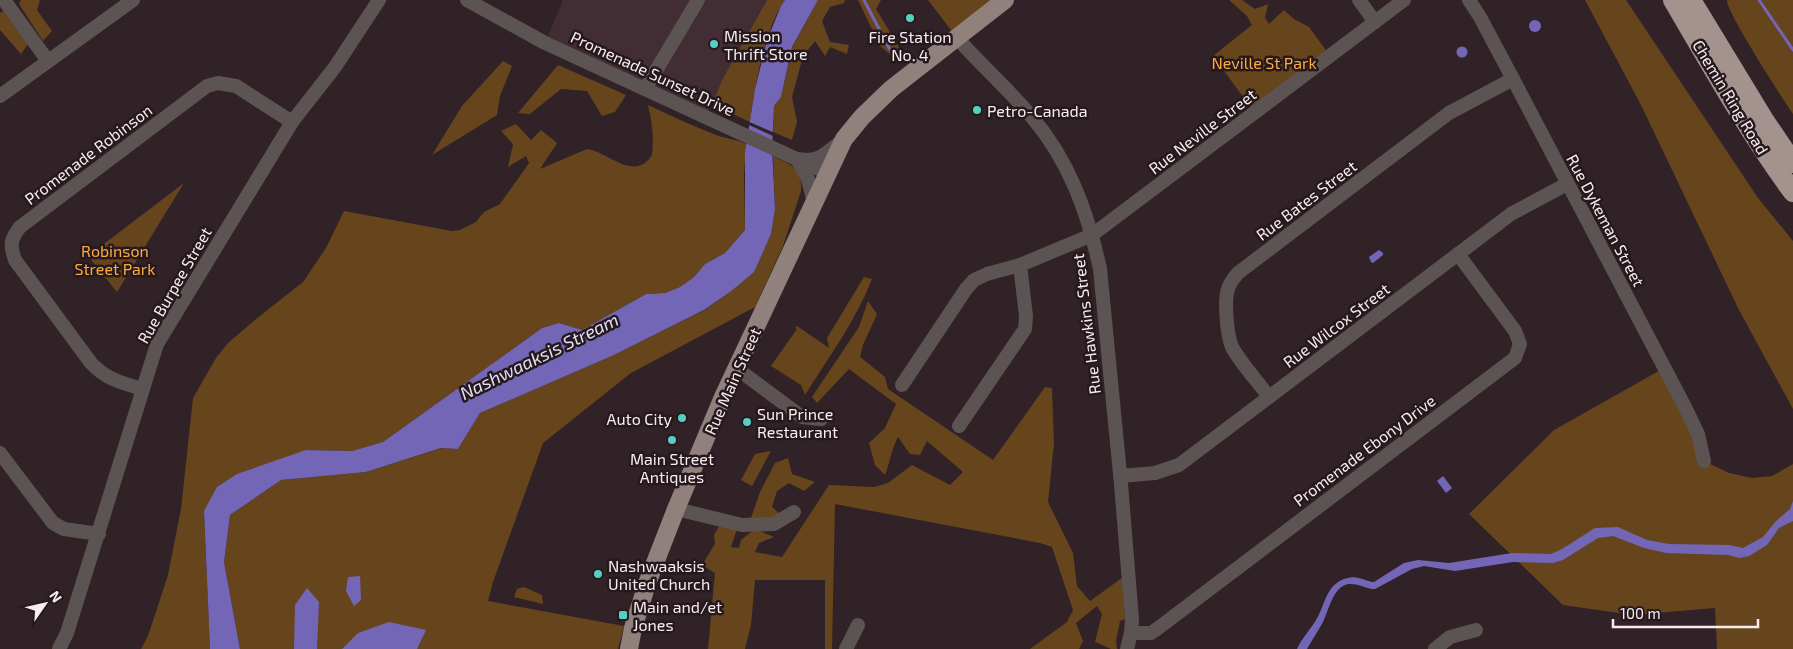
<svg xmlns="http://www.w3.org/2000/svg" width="1793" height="649" viewBox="0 0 1793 649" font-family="'Exo 2',sans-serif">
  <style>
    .built { fill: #412d33 }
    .green { fill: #66451d }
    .water { fill: #7466b6 }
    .pier { fill: #312227 }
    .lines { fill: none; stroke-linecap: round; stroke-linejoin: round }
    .stream { stroke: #7466b6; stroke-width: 3 }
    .minor { stroke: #5c5452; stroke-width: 14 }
    .major { stroke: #90817d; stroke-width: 18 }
    .highway { stroke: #a4928e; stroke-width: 20 }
    .poi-dot { fill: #56cec2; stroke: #26191d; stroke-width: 2 }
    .labels { text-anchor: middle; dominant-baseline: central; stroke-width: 5; stroke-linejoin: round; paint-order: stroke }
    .poi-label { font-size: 16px; fill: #f7edf0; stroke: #26191d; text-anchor: start }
    .park-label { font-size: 16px; fill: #fdaa40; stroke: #26191d }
    .street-label { font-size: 16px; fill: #f7edf0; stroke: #26191d }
    .water-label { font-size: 18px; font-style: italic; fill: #e3e0f7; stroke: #26191d }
  </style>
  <rect width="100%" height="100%" fill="#312227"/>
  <polygon class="built" points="563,0 767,0 722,80 706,116 545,43"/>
  <g class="green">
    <polygon points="21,0 40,0 37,10 52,31 43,41 19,4"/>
    <path d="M767,0H785C764,30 755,85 750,122L712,104L722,80Z"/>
    <polygon points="818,0 845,0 844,3 830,7 822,21 830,42 849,45 847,54 830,47 825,56 815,41 803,56 792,97 797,122 792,140 773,132 774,106 781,97 792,48"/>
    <polygon points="858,0 881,0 876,9 906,59 899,62 880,46"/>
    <polygon points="928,0 1005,0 957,38"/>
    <polygon points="1229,0 1242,0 1255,9 1268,4 1265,18 1269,24 1284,10 1294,19 1309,27 1330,56 1255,113 1213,56 1252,25 1247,16"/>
    <polygon points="1585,0 1626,0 1758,198 1793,241 1793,409 1739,310 1641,105"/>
    <path d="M1727,0H1793V114C1782,98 1726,12 1727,0Z"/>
    <polygon points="3,11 28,44 21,54 0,30 0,13"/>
    <polygon points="503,61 512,66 500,96 497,115 432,155 462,106"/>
    <polygon points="558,65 626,95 615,112 602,116 587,91 561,89 530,114 518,113"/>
    <path d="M648,105C671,116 693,126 716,135C727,139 736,139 746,144L744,175L745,230L725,253L705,264L694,277L680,287L665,293L646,294L582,330L559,323L542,328L383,442L352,451L306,450L204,511L210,649H141L148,636L168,575L181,509L193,398L216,358L228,343L256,319L303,282L326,248L344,211L452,231L460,230L476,222L484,212L500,204L529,163L526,156L508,167L513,144L501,131L516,124L531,140L541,130L557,143L540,169L587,149C607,151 635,183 652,155C654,138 652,121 648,105Z"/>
    <path d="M773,156C791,165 803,167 801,191L783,246L755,307L631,373L543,443L493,582L488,601L624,626L618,649H240L224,562L230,515L281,480L366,472L442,448L458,449L480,413L614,355L705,310L730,292L762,252L771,234L775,209Z"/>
    <polygon points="184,183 117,292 88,256"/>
    <path d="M864,277L872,279C856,320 829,357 805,395L801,385L771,366L797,329L795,328L797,326L829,348L827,338Z"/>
    <path d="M868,301L877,314L863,345L860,357L885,377L888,389L993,460L1045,387L1052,388L1054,443L1048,502L1073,553L1077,586L1090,601L1122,578L1125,619L1120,621L1116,641L1117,649H1111L1095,642L1102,614L1097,606L1076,623L1083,641L1079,649H1030L1067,622L1073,610L1052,547L1040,543L835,504L832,649H825V580H755L751,625L745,649H708L715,573L702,565L715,544L714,535L721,523L738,526L731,547L739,548L741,540L755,529L774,537L759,543L755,552L782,557L829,485L874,487L888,483L912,465L950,485L963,472L927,441L920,455L910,454L898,437C892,448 890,462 885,475L875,465L869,443L885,428L896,404L849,369L817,403L812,397L859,327Z"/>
    <polygon points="1664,368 1704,461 1729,473 1752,478 1772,476 1793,464 1793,649 1717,649 1715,608 1632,615 1563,605 1469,514 1554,430"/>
    <polygon points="771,451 752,486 741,480 755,454"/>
    <polygon points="788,458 792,474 815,482 804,491 789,483 777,491 772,507 780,514 770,521 750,521 760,492 775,463"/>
    <polygon points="524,587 542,595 543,604 514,597 517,589"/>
  </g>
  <g class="water">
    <polygon points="785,0 818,0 792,47 781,97 774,106 772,147 775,209 771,234 754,272 730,292 704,310 614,355 480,413 458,449 441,448 366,472 281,480 230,515 224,562 240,649 210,649 204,511 217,487 237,474 306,450 352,451 383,442 542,328 559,323 582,330 646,294 665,293 680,287 694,277 705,264 725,253 745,230 745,152 755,89 767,40 781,6"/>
    <circle cx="1535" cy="26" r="6"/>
    <circle cx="1462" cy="52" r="5.5"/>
    <polygon points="1379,250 1383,253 1383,255 1373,263 1371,262 1369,257"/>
    <polygon points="1443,476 1452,488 1446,493 1437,481"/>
    <path d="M1793,501V521L1779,528L1767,545L1749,556L1739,558L1729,555L1666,553L1644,548L1613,536L1598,538L1563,560L1553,563L1513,562L1455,571L1424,566L1412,569L1375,589C1366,589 1358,583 1349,584C1333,586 1329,610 1323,622C1318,631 1312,640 1307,649H1297C1302,638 1310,630 1316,620C1326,603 1326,583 1348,578C1357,575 1365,581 1374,582L1404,563L1418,560L1449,563L1512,553L1551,554L1562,549L1595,528L1618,527L1647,540L1669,544L1729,545L1743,548L1763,537L1776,521L1790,509Z"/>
    <polygon points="360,576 361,600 354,606 346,591 348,577"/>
    <polygon points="307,588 319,602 317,649 294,649 295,605"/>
    <polygon points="389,622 426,630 417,649 342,649 358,633"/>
  </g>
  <polygon class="pier" points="747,121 775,133 775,137 747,124"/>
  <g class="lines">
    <g class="stream">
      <polyline points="864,0 889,48 899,59"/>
      <polyline points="1759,0 1793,50"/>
    </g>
    <g class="minor">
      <polyline points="4,0 48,61"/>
      <polyline points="467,0 545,43 827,173"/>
      <polyline points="1359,0 1375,22"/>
      <polyline points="1469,0 1480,17 1513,79 1685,407 1698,434 1704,461"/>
      <path d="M957,38C981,65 1008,89 1031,116C1069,160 1088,213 1100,269L1121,484L1132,619L1131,633L1127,649"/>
      <polyline points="645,89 698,0"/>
      <polyline points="0,96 133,0"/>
      <polyline points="797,159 808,179 814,203"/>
      <path d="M800,159C820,163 827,151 842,141"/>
      <polyline points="736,368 802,417 821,419"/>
      <polyline points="902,385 966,289 974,280 987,274 1020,265 1092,235 1404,0"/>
      <path d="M142,389C121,382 107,380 91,363L15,260C10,245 10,240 20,227L207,86L218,83L236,86L292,122"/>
      <path d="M1269,397C1259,383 1239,361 1232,347C1227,335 1224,301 1228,289C1230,282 1234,278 1238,273L1449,113L1513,79"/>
      <polyline points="959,426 1025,329 1026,316 1020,265"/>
      <polyline points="0,453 53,523 64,529 99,534"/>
      <polyline points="1120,476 1155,473 1179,465 1511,214 1567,184"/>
      <polyline points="676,509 742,525 774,524 794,512"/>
      <polyline points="1131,633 1151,633 1157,629 1515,358 1520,344 1515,331 1458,254"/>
      <polyline points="59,649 67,633 157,344 292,122 335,67 379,0"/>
      <polyline points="846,649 858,625"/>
      <polyline points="1435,649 1450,637 1476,630"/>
    </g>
    <polyline class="major" points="629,649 633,628 648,581 676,509 723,397 844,139 862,117 891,89 1005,0"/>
    <g class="highway">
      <path d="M1673,0C1711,65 1748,131 1793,192"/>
      <polyline points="1691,0 1764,120 1793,163"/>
    </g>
  </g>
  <g class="poi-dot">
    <circle cx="910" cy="18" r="5"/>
    <circle cx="714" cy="44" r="5"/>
    <circle cx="977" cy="110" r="5"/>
    <circle cx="682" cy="418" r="5"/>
    <circle cx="747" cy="422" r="5"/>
    <circle cx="672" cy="440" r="5"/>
    <circle cx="598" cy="574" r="5"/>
    <rect x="618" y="610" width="10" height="10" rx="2.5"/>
  </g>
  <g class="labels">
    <g class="poi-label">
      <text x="724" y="35">Mission<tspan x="724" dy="18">Thrift Store</tspan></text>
      <text x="910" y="36" text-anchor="middle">Fire Station<tspan x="910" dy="18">No. 4</tspan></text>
      <text x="987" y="110">Petro-Canada</text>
      <text x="757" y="413">Sun Prince<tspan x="757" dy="18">Restaurant</tspan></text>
      <text x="672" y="418" text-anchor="end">Auto City</text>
      <text x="672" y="458" text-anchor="middle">Main Street<tspan x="672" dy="18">Antiques</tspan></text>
      <text x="608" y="565">Nashwaaksis<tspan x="608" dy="18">United Church</tspan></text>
      <text x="633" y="606">Main and/et<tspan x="633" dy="18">Jones</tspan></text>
    </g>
    <g class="park-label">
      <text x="1264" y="62">Neville St Park</text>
      <text x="115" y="250">Robinson<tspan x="115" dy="18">Street Park</tspan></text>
    </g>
    <g class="street-label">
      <text transform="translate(653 73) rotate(25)">Promenade Sunset Drive</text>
      <text transform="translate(1731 97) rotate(59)">Chemin Ring Road</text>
      <text transform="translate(1202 131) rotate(-37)">Rue Neville Street</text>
      <text transform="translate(88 154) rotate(-37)">Promenade Robinson</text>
      <text transform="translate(1306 200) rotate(-37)">Rue Bates Street</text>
      <text transform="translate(1606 220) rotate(62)">Rue Dykeman Street</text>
      <text transform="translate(174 285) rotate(-60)">Rue Burpee Street</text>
      <text transform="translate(1086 324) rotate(-97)">Rue Hawkins Street</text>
      <text transform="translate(1336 325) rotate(-37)">Rue Wilcox Street</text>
      <text transform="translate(732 381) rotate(-66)">Rue Main Street</text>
      <text transform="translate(1364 450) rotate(-37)">Promenade Ebony Drive</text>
    </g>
    <g class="water-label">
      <text transform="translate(539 356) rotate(-26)">Nashwaaksis Stream</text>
    </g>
  </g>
  <g transform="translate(45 604) rotate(56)" stroke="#26191d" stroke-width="4" paint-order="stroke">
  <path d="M0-4L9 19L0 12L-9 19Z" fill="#f7edf0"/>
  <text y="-8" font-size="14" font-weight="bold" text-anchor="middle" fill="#f7edf0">N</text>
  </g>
  <path d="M1613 619v8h145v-8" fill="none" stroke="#f7edf0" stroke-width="2.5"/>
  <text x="1620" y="619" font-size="15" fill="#f7edf0" stroke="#26191d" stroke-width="4" paint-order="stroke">100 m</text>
</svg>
